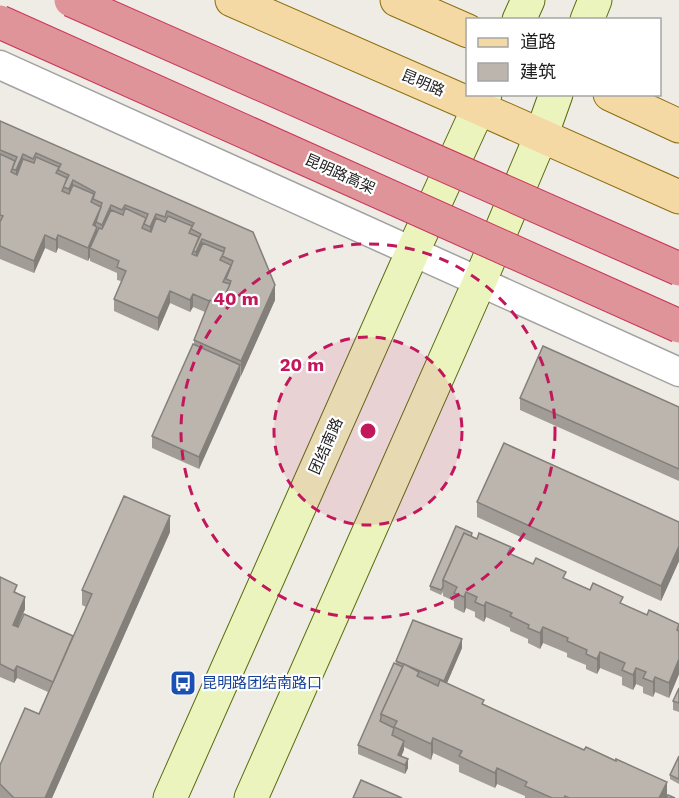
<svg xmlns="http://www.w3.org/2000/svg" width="679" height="798" viewBox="0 0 679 798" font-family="'Work Sans','Noto Sans SC',sans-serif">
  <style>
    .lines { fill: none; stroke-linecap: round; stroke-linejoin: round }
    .street-casing { stroke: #a2a2a2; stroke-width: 31 }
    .secondary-casing { stroke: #596c0e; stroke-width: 35 }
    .primary-casing { stroke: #8b6e0d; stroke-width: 35 }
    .street { stroke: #fff; stroke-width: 28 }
    .secondary { stroke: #ecf4be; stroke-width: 33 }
    .primary { stroke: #f4d9a5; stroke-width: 33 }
    .highway-bridge-casing { stroke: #cb3458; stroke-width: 35; stroke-linecap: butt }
    .highway-bridge { stroke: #df949a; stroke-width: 33 }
    .wall { fill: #a19c96 }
    .shaded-wall { fill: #837f7a }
    .building { fill: #bbb5ae; stroke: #837f7a; stroke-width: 1.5 }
    .ring { fill: none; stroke: #c2185b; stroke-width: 3; stroke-dasharray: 10 8 }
    .labels { text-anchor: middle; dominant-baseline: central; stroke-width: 4.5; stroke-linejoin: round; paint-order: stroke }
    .street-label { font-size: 15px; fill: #1e1e1e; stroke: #fff }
    .transit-label { font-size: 15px; fill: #164399; stroke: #fff; text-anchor: start }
    .centre { fill: #c2185b; stroke: #fff; stroke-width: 3 }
    .ring-label { font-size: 18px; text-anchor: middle; font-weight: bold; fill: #c2185b; stroke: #fff; stroke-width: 4.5; stroke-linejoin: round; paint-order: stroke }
  </style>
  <rect width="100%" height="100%" fill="#eeece5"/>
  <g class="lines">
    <g class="street-casing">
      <polyline id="street" points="0,65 679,372"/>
    </g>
    <g class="secondary-casing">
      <g id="secondary">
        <polyline points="519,20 528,0"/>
        <polyline points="587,20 595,0"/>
        <polyline points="170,798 412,253 485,94"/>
        <polyline points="251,798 479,283 541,136 556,94"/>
      </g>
    </g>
    <g class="primary-casing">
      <g id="primary">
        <polyline points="232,0 479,108 679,197"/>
        <polyline points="397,0 468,31"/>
        <polyline points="610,94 679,126"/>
      </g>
    </g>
    <use href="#street" class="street"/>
    <use href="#secondary" class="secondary"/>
    <use href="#primary" class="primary"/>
    <g class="highway-bridge-casing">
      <g id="highway-bridge">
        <polyline points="71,0 679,269"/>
        <polyline points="0,22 679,326"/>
      </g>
    </g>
    <use href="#highway-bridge" class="highway-bridge"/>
  </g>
  <g class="wall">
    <polygon points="0,121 253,232 275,300 199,469 152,448 152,436 194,344 194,340 205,312 193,307 190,312 170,303 158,331 114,311 114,299 121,281 117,280 117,273 90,261 90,257 88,261 58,248 56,253 45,248 34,273 0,259"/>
    <polygon points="520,398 679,407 679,481 520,410"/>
    <polygon points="477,502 679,522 679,561 661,601 477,517"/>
    <polygon points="170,532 52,798 0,798 0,765 39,714 48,692 17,678 14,683 0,677 0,577 17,593 25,609 17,627 73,636 86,607 82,605 82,590"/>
    <polygon points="472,537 647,615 679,624 679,674 669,698 655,692 653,697 643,693 643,687 636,684 633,690 622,685 622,677 600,668 597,674 586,669 586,665 567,657 567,653 543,643 540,649 528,643 528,639 510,631 510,628 486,617 484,622 475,617 475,612 466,608 464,613 454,608 454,601 443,596 443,592 441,595 430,590 430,586"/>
    <polygon points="462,648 447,683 484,704 667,797 675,798 525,798 525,796 497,784 495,788 459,772 459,765 433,753 431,760 404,747 401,756 408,768 405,774 358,754 358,745 396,664 396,661"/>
    <polygon points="679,688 679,712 673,710 673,701"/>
    <polygon points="679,756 679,784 670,779 670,775"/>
  </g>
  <g class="shaded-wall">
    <polygon points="23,154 23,170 16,186 16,170"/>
    <polygon points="73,180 73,196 69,205 69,189"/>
    <polygon points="111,205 111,221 102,240 102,225"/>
    <polygon points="101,207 96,222 96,231 97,227 97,240 90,248 90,257 88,261 88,248 93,225"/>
    <polygon points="156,214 156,229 150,243 150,227"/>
    <polygon points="45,235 45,248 34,273 34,261"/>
    <polygon points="58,235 58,248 56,253 56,240"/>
    <polygon points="199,237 202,239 202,255 196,267 196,252 193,251 193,263 192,254"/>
    <polygon points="275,285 275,300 241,376 241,361"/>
    <polygon points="170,291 170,303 158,331 158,318"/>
    <polygon points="193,294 193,307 190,312 190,300"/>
    <polygon points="240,365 240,377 199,469 199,457"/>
    <polygon points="170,516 170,532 52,798 45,798"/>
    <polygon points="679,546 679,561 661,601 661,586"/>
    <polygon points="466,592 466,608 464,613 464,597"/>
    <polygon points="25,597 25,609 13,638 13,625"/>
    <polygon points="486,602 486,617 484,622 484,606"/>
    <polygon points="543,627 543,643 540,649 540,633"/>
    <polygon points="462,639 462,648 444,690 444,681"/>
    <polygon points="600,652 600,668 597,674 597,659"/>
    <polygon points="679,659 679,674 669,698 669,683"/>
    <polygon points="17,666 17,678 14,683 14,671"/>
    <polygon points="636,668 636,684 633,690 633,675"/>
    <polygon points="655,677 655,692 653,697 653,682"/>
    <polygon points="433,738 433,753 431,760 431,744"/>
    <polygon points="404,741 404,750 399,762 398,755"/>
    <polygon points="408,759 408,768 405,774 405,765"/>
    <polygon points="497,768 497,784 495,788 495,773"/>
    <polygon points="667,782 667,797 666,798 659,798"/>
  </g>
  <g class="building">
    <polygon points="0,121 253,232 275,285 241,361 194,340 210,300 221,304 231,281 226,279 233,261 222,256 225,248 202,239 196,252 193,251 201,234 191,229 194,223 167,211 165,217 156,214 150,227 144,224 148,214 125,205 122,210 111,205 102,225 96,222 102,203 93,199 95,192 73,180 69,189 63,187 69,175 58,170 61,164 36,153 33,159 23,154 16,170 12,169 17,157 0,150"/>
    <polygon points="0,154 15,161 11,172 17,175 23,159 34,163 36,157 59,167 56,173 67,178 62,191 69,194 73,185 94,194 91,202 101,207 93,225 97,227 88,248 58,235 56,240 45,235 34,261 0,246 0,222 3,216 0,215"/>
    <polygon points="125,208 146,218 142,228 151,232 156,218 165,222 168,216 192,226 189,233 199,237 192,254 197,256 203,243 224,252 220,260 231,265 223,282 230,284 221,304 210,300 209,301 193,294 190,300 170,291 158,318 114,299 126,271 117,267 119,261 90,248 99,228 102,229 111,210 123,215"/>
    <polygon points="193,344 240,365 199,457 152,436"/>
    <polygon points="543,346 679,407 679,469 520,398"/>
    <polygon points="504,443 679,522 679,546 661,586 477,502"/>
    <polygon points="124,496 170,516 45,798 14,798 0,784 0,765 25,708 39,714 92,594 82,590"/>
    <polygon points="456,526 472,533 471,537 464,533 443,580 443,587 441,590 430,586"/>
    <polygon points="464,533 477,539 479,533 511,547 508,553 533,564 536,558 566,572 563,578 590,590 593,583 623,597 620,603 647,615 649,610 679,624 677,630 679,631 679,659 669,683 655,677 653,682 643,678 646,672 636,668 633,675 622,670 625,663 600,652 597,659 586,654 587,650 567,641 568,638 543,627 540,633 528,628 529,625 510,616 512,613 486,602 484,606 475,602 477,597 466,592 464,597 454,593 457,587 443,580"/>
    <polygon points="0,577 17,585 14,592 25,597 13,625 18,627 24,614 73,636 53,682 17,666 14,671 0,664"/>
    <polygon points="413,620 462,639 444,681 396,661"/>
    <polygon points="394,663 403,667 381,714 381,718 380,721 394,728 392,735 404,741 398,755 408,759 405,765 358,745"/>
    <polygon points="404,664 419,672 417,676 438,686 440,680 484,700 482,704 584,750 586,747 616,761 616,759 667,782 659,798 569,798 565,796 564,798 552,798 525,786 527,782 497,768 495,773 459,756 462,751 433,738 431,744 394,727 397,721 381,714"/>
    <polygon points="679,688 679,703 673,701"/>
    <polygon points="679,756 679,779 670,775"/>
    <polygon points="361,780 402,798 353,798"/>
    <polygon points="668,795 675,798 666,798"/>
  </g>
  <circle cx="368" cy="431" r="94" fill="#c2185b" fill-opacity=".12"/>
  <g class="ring">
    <circle cx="368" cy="431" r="94"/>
    <circle cx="368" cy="431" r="187"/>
  </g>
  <defs>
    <g id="bus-square" transform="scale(1.35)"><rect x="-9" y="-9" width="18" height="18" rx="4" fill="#1a4fb4" stroke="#fff"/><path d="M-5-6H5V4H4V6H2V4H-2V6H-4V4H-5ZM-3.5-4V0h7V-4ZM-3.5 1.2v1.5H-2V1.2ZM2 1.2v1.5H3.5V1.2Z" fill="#fff"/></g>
  </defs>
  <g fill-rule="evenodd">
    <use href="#bus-square" x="183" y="683"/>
  </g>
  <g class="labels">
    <g class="street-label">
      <text transform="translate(423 83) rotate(23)">昆明路</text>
      <text transform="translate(340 174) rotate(24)">昆明路高架</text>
      <text transform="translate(326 446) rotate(-66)">团结南路</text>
    </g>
    <g class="transit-label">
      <text x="202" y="683">昆明路团结南路口</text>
    </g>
  </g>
  <circle cx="368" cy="431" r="9" class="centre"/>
  <g class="ring-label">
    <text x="236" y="305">40 m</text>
    <text x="302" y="371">20 m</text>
  </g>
  <rect x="466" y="18" width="195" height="78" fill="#ffffff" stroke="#a5a5a5" stroke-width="1.5"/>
  <rect x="478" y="38" width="30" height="9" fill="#f4d9a5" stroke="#a5a5a5" stroke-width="1.5"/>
  <text x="520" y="48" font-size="18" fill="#1e1e1e">道路</text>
  <rect x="478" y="63" width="30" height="18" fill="#bbb5ae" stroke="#a5a5a5" stroke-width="1.5"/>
  <text x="520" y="78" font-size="18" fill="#1e1e1e">建筑</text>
</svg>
